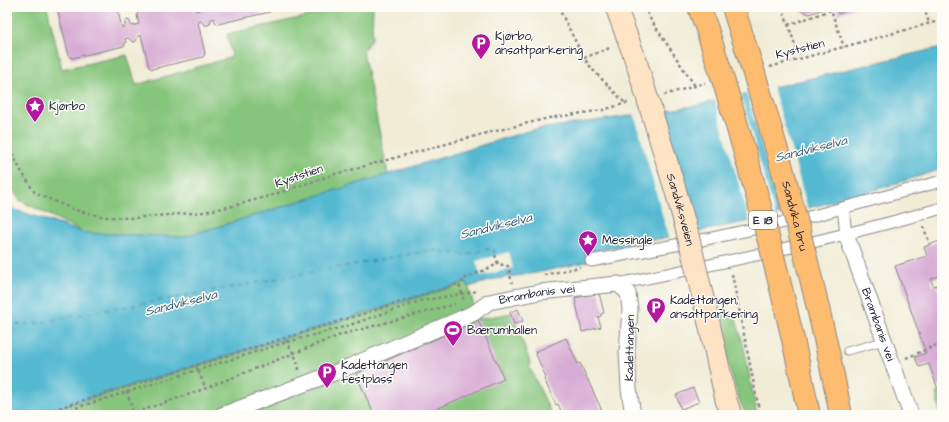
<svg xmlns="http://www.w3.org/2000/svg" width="949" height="422" viewBox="0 0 949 422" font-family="'Architects Daughter',sans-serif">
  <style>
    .green { fill: #86c57c; stroke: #54745c }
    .water { fill: #54b9d2; stroke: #3b6e86 }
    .pier { fill: #f0ecd6 }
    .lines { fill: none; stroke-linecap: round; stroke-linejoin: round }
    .ferry { stroke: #365e77; stroke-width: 1; stroke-dasharray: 5 4; stroke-linecap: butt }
    .building { fill: #d7abd4 }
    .service-casing { stroke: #898788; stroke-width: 9 }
    .pedestrian-casing { stroke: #898788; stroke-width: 13 }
    .minor-casing { stroke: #898788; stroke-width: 17 }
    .secondary-casing { stroke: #898788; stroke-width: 23 }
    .motorway-casing { stroke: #898788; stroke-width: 24 }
    .path { stroke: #898788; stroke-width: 2.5; stroke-dasharray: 3 3; stroke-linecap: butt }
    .service { stroke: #fff; stroke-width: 7 }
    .pedestrian { stroke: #fff; stroke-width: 11 }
    .minor { stroke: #fff; stroke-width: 15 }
    .secondary { stroke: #fee4c5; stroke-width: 21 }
    .motorway { stroke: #fdbc6f; stroke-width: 22 }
    .secondary-bridge-casing { stroke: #898788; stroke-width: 23; stroke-linecap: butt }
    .motorway-bridge-casing { stroke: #898788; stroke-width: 24; stroke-linecap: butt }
    .secondary-bridge { stroke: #fee4c5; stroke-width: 21 }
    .motorway-bridge { stroke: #fdbc6f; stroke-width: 22 }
    .labels { text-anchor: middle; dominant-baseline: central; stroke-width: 3; stroke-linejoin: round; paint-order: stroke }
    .shield { fill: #fdfcf7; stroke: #646373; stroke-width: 1 }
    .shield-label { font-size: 11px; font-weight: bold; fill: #22223b }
    .poi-label { font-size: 12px; fill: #22223b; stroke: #fdfcf7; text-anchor: start }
    .street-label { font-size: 12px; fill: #22223b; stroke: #fdfcf7 }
    .water-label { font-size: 13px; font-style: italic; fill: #365e77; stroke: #fdfcf7 }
  </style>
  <rect width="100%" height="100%" fill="#fdfcf7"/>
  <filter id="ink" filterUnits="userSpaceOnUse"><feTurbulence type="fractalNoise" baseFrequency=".025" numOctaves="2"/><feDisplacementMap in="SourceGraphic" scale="8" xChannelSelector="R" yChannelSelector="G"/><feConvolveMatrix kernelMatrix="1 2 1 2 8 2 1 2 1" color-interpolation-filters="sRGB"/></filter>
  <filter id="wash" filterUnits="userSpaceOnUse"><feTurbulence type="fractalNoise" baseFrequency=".012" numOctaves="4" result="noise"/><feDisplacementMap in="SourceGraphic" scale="16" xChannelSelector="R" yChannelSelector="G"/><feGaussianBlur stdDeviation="0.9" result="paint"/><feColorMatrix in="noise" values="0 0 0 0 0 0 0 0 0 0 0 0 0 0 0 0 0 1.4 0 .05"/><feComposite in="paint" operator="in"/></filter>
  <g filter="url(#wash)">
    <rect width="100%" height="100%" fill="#f0ecd6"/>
    <g class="green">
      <polygon points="7,7 47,7 62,69 127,55 136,85 232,57 227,34 341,9 341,7 373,7 372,38 363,51 388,174 184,237 85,233 19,200 7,177"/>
      <polygon points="467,282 478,319 512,313 531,365 529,366 552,415 36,415"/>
      <polygon points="728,311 735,316 744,347 757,415 746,415 740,402 731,375 718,313"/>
      <polygon points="942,391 942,415 940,415 936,393"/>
    </g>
    <path class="water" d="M942,47V169C895,184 847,199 799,210C728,227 656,239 585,253L587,262L536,273L496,279L469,287L466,282L36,415H7V201L13,209L85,233L184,237L531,130L664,111L698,105Z"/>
    <g class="pier">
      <polygon points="772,84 792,152 808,210 782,216 746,90"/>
      <polygon points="740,92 776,217 750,223 714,98"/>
      <polygon points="661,109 697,234 669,239 634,113"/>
      <polygon points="509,252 513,268 481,276 476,261"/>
    </g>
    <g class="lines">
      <polyline class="ferry" points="7,325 37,323 432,250 466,255 493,248 495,255"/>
    </g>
    <g id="blocks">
      <g class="building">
        <polygon points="57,7 117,7 122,28 125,27 125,22 127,20 130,21 131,26 139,24 137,15 138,12 160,7 194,7 195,11 203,9 202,7 271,7 272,9 270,12 218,24 215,22 214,18 211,19 211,21 209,25 204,25 201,21 198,22 205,54 203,57 152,69 149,67 141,35 138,36 138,38 135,42 133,42 128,38 125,39 126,42 124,46 72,58 69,56"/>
        <polygon points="792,7 829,7 809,14"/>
        <polygon points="836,7 857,7 838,14"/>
        <polygon points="942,240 942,275 931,279 933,286 938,285 937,286 942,300 942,386 937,387 929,364 919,367 915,357 926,353 895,266 927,256 924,247"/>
        <polygon points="599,293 604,313 601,314 601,316 598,317 601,327 582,332 575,298"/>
        <polygon points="518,309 523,321 514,324 510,312"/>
        <polygon points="478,320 504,379 423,415 374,415 356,374"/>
        <polygon points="566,338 578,364 580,363 604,415 563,415 558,404 556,405 544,379 546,378 535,352"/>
        <polygon points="693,388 699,402 681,409 676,395"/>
        <polygon points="687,411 689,415 678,415"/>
      </g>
    </g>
  </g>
  <g filter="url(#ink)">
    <use href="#blocks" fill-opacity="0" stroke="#898788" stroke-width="1"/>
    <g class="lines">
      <g class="service-casing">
        <polyline id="service" points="847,351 884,341"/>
      </g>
      <g class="pedestrian-casing">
        <g id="pedestrian">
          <polyline points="843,208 846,234"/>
          <polyline points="591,261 707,239 813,216 942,181"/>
          <path d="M618,284C727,262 836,239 942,208"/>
        </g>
      </g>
      <g class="minor-casing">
        <g id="minor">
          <path id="s1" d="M846,234L911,415"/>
          <path id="s2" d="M222,415L339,371L474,313L489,302L540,292L618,284L628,293L630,309L627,352L629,389L633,415"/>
        </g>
      </g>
      <g class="secondary-casing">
        <g id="secondary">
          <polyline points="616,7 636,61"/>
          <polyline points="709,323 726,400 731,415"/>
        </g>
      </g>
      <g class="motorway-casing">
        <g id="motorway">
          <polyline points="699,7 707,29"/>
          <polyline points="733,7 752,67"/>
        </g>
      </g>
      <g class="path">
        <polyline points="558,7 584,58 592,69 625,103"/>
        <polyline points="645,7 649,17 695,86"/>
        <polyline points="782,7 800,59"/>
        <polyline points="924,7 929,23"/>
        <polyline points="788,25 831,10 844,47"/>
        <polyline points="584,58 612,47"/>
        <polyline points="770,67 942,20"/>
        <polyline points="664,95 705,83"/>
        <polyline points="7,143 20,169 35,193 75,210 105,217 134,218 203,212 233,206 269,196 332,175 483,134 549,118 603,110 630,102"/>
        <polyline points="923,226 930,244"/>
        <polyline points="495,255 498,264 508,266 512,283"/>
        <polyline points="732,274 760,415"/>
        <polyline points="544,275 580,267"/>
        <polyline points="463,283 462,280 498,264"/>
        <path d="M286,340C291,350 298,359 299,370"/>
        <polyline points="906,358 942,343"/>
        <polyline points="196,366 206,389"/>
        <polyline points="127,391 133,412"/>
        <polyline points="36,415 459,284 464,301"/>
        <polyline points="53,415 287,342 347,326 420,301 478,291"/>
        <polyline points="118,415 143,410 196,392 340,335 455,304"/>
      </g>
      <use href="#service" class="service"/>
      <use href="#pedestrian" class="pedestrian"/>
      <use href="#minor" class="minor"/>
      <use href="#secondary" class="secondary"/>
      <use href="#motorway" class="motorway"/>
      <g class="secondary-bridge-casing">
        <g id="secondary-bridge">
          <path id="s3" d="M636,61L676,192L688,235L709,323"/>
        </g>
      </g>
      <g class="motorway-bridge-casing">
        <g id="motorway-bridge">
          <path d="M707,29C748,155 783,284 809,415"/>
          <path id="s4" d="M752,67C788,182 818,297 841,415"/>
        </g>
      </g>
      <use href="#secondary-bridge" class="secondary-bridge"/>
      <use href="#motorway-bridge" class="motorway-bridge"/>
    </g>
  </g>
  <defs>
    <g id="parking-pin" transform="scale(1)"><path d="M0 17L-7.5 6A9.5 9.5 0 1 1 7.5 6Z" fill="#b5179e" stroke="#fdfcf7"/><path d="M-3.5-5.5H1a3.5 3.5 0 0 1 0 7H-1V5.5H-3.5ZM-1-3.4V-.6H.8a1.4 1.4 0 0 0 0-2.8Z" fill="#fff"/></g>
    <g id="sight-pin" transform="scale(1)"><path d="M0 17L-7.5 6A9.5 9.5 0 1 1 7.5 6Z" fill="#b5179e" stroke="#fdfcf7"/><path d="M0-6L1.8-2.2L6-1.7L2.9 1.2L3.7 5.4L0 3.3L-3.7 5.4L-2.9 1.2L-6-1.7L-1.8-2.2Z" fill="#fff"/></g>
    <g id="stadium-pin" transform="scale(1)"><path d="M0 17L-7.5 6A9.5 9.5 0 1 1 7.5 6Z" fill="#b5179e" stroke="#fdfcf7"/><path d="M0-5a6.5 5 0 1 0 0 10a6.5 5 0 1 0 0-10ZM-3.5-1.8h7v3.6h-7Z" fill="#fff"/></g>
  </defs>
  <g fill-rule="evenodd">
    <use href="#parking-pin" x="481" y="43"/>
    <use href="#sight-pin" x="35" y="106"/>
    <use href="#sight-pin" x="588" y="240"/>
    <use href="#parking-pin" x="656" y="307"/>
    <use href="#stadium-pin" x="453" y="330"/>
    <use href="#parking-pin" x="327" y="372"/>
  </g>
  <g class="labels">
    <rect class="shield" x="749" y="211" width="28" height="18" rx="3"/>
    <g class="shield-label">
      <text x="763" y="220">E 18</text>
    </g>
    <g class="poi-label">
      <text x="495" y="36">Kjørbo,<tspan x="495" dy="14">ansattparkering</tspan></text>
      <text x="49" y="106">Kjørbo</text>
      <text x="602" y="240">Messingle</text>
      <text x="670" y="300">Kadettangen,<tspan x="670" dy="14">ansattparkering</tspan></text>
      <text x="467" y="330">Bærumhallen</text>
      <text x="341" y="365">Kadettangen<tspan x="341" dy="14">festplass</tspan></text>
    </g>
    <g class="street-label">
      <text transform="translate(800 49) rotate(-14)">Kyststien</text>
      <text transform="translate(299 176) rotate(-19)">Kyststien</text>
      <text stroke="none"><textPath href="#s3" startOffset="155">Sandviksveien</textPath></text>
      <text stroke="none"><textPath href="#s4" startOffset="155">Sandvika bru</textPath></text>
      <text stroke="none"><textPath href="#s2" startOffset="339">Brambanis vei</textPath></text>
      <text stroke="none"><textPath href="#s1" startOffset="96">Brambanis vei</textPath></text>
      <text transform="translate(630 348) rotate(-89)">Kadettangen</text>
    </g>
    <g class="water-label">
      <text transform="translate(811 149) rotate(-14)">Sandvikselva</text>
      <text transform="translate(496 226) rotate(-14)">Sandvikselva</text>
      <text transform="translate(181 303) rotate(-14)">Sandvikselva</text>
    </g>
  </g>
  <rect width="949" height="422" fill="none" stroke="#fdfcf7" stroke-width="24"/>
</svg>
